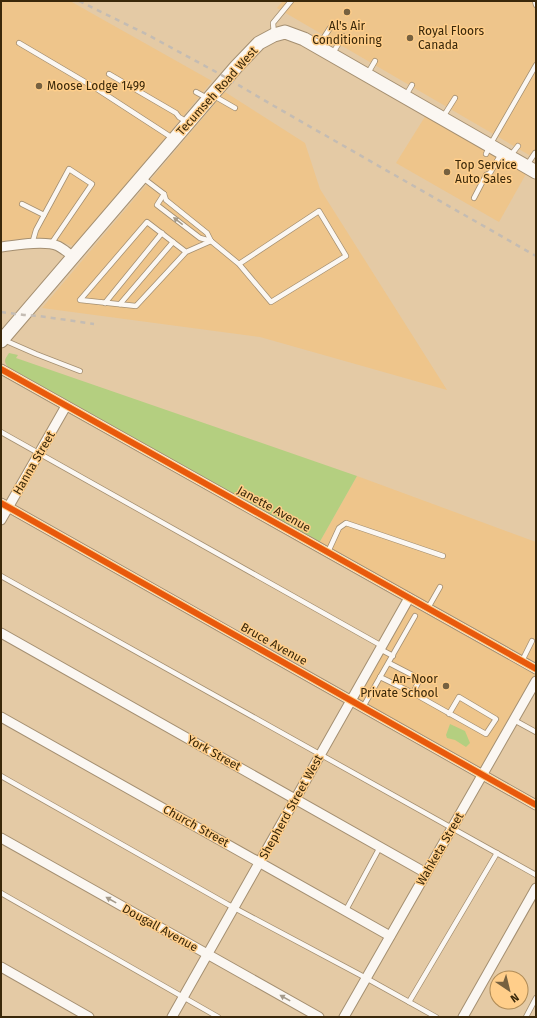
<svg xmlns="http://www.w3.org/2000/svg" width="537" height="1018" viewBox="0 0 537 1018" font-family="'Fira Sans',sans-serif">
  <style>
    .built { fill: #eec58b }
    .green { fill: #b4cf80 }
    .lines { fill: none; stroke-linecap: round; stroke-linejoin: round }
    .service-casing { stroke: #a48f71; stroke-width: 6 }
    .minor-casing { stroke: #a48f71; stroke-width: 11 }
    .secondary-casing { stroke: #a48f71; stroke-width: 15 }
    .service { stroke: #fbf7f2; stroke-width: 4.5 }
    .minor { stroke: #fbf7f2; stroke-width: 9 }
    .secondary { stroke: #fbf7f2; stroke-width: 13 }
    .rail { stroke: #c4bcb3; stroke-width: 2.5; stroke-dasharray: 5 5; stroke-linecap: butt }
    .cycleway-casing { stroke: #ffce8a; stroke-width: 8 }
    .cycleway { stroke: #e8590c; stroke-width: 6 }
    .oneway { fill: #a49a8a }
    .poi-dot { fill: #766140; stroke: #ffce8a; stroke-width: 1.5 }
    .labels { text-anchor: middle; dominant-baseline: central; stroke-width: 3; stroke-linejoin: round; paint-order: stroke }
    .poi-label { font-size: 12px; fill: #3a280a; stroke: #ffce8a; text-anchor: start }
    .street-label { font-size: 12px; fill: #3a280a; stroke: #ffce8a }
  </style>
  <rect width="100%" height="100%" fill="#e4caa5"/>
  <g class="built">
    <polygon points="1,1 70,1 212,81 76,247 56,240 25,239 1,241"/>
    <polygon points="283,1 536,1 536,159 277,8"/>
    <polygon points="225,92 305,143 320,189 447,390 260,337 42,308"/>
    <polygon points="426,115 526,174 499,222 396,163"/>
    <polygon points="357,476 536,542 536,667 318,545"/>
    <polygon points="411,603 535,674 481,769 357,699"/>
  </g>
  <g class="green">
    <path d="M9,353L18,355L16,358L357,476L318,545L8,367C3,361 5,359 9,353Z"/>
    <polygon points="450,724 465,731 470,743 466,747 455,740 447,738 446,735"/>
  </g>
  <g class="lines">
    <g class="service-casing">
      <g id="service">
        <polyline points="535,1 536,5"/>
        <polyline points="274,34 273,23 291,1"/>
        <polyline points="19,43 97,89 174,139"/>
        <polyline points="319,45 330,28"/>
        <polyline points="333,53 343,36"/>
        <polyline points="368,73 375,61"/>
        <polyline points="109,74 176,113 179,117 187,122"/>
        <polyline points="196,92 207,98"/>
        <polyline points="406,95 412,85"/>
        <polyline points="214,96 235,108"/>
        <polyline points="443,117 455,98"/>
        <polyline points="486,154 490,145 536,65"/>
        <polyline points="511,155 518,146"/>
        <polyline points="527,165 535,153"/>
        <polyline points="143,178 164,194 166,200 207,233 211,241"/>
        <polyline points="164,194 157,205 200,238 211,241 239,264 319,211 346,256 271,302 239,264"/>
        <polyline points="474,198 486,175 490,173 501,154"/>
        <polyline points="22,204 44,215"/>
        <polyline points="32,244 36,230 69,169 92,184 51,244"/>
        <polyline points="186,252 147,222 80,300 136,306 186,252 211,241"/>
        <polyline points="105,303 162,233"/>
        <polyline points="120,304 173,242"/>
        <polyline points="4,340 36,354 80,371"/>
        <polyline points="1,432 382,646"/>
        <polyline points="328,552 339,528 346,523 443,556"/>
        <polyline points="1,576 536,875"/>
        <polyline points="428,608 440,587"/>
        <polyline points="380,649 393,656"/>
        <polyline points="522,661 532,641"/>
        <polyline points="380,677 413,693 420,679 389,663"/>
        <polyline points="413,693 486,734 496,719 459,697 449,714"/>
        <polyline points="363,707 415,616"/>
        <polyline points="514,720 536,732"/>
        <polyline points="1,776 227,904 366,978 436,1017"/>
        <polyline points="1,893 218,1017"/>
        <polyline points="346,910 380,847"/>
        <polyline points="409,1002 497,853"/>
        <polyline points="526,1017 536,998"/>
      </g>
    </g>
    <g class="minor-casing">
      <g id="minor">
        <path d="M1,247C16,245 45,240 58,246C64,249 69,254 74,257"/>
        <polyline points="1,369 536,669"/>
        <polyline points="1,503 536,805"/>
        <polyline points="1,520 66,406"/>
        <polyline points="1,633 426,873"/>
        <polyline points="1,717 390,936"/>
        <polyline points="1,838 319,1017"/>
        <polyline points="1,967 89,1017"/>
        <polyline points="172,1017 409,598"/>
        <polyline points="344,1017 536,681"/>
        <polyline points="463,1017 536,888"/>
      </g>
    </g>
    <g class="secondary-casing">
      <polyline id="secondary" points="1,341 236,67 259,43 274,35 285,32 304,39 536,172"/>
    </g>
    <use href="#service" class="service"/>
    <use href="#minor" class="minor"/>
    <use href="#secondary" class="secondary"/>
    <g class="rail">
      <polyline points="79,1 148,35 218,73 274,106 536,256"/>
      <polyline points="1,312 24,315 39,316 94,324"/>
    </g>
    <g class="cycleway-casing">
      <g id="cycleway">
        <polyline points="1,369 536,669"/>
        <polyline points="1,503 536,805"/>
      </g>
    </g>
    <use href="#cycleway" class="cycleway"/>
  </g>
  <defs><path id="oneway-solid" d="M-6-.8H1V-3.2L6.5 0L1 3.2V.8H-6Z"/></defs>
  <g class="oneway">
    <use href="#oneway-solid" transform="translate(178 221) rotate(-142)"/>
    <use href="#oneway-solid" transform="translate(111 900) rotate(-151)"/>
    <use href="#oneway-solid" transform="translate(285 998) rotate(-151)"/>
  </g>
  <g class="poi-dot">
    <circle cx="347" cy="12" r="4"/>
    <circle cx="410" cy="38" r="4"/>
    <circle cx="39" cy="86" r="4"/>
    <circle cx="447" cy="172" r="4"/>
    <circle cx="446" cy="686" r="4"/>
  </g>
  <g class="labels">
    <g class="poi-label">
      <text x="347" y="26" text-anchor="middle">Al's Air<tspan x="347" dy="14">Conditioning</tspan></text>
      <text x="418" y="31">Royal Floors<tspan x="418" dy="14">Canada</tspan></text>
      <text x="47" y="86">Moose Lodge 1499</text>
      <text x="455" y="165">Top Service<tspan x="455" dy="14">Auto Sales</tspan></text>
      <text x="438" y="679" text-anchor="end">An-Noor<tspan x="438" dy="14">Private School</tspan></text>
    </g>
    <g class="street-label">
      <text transform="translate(217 91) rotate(-48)">Tecumseh Road West</text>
      <text transform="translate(34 463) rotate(-60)">Hanna Street</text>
      <text transform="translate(274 509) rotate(29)">Janette Avenue</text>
      <text transform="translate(274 644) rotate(29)">Bruce Avenue</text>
      <text transform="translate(214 753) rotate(29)">York Street</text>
      <text transform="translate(291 807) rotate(-61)">Shepherd Street West</text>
      <text transform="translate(196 826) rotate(29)">Church Street</text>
      <text transform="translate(440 849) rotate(-60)">Wahketa Street</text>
      <text transform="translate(160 928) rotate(29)">Dougall Avenue</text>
    </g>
  </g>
  <rect width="537" height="1018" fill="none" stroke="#3a280a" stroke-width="4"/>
  <g transform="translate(509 990) rotate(145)"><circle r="19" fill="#ffce8a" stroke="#b08c57"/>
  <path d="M0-3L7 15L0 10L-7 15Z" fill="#766140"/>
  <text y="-6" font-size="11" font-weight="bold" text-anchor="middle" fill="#3a280a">N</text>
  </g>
</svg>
